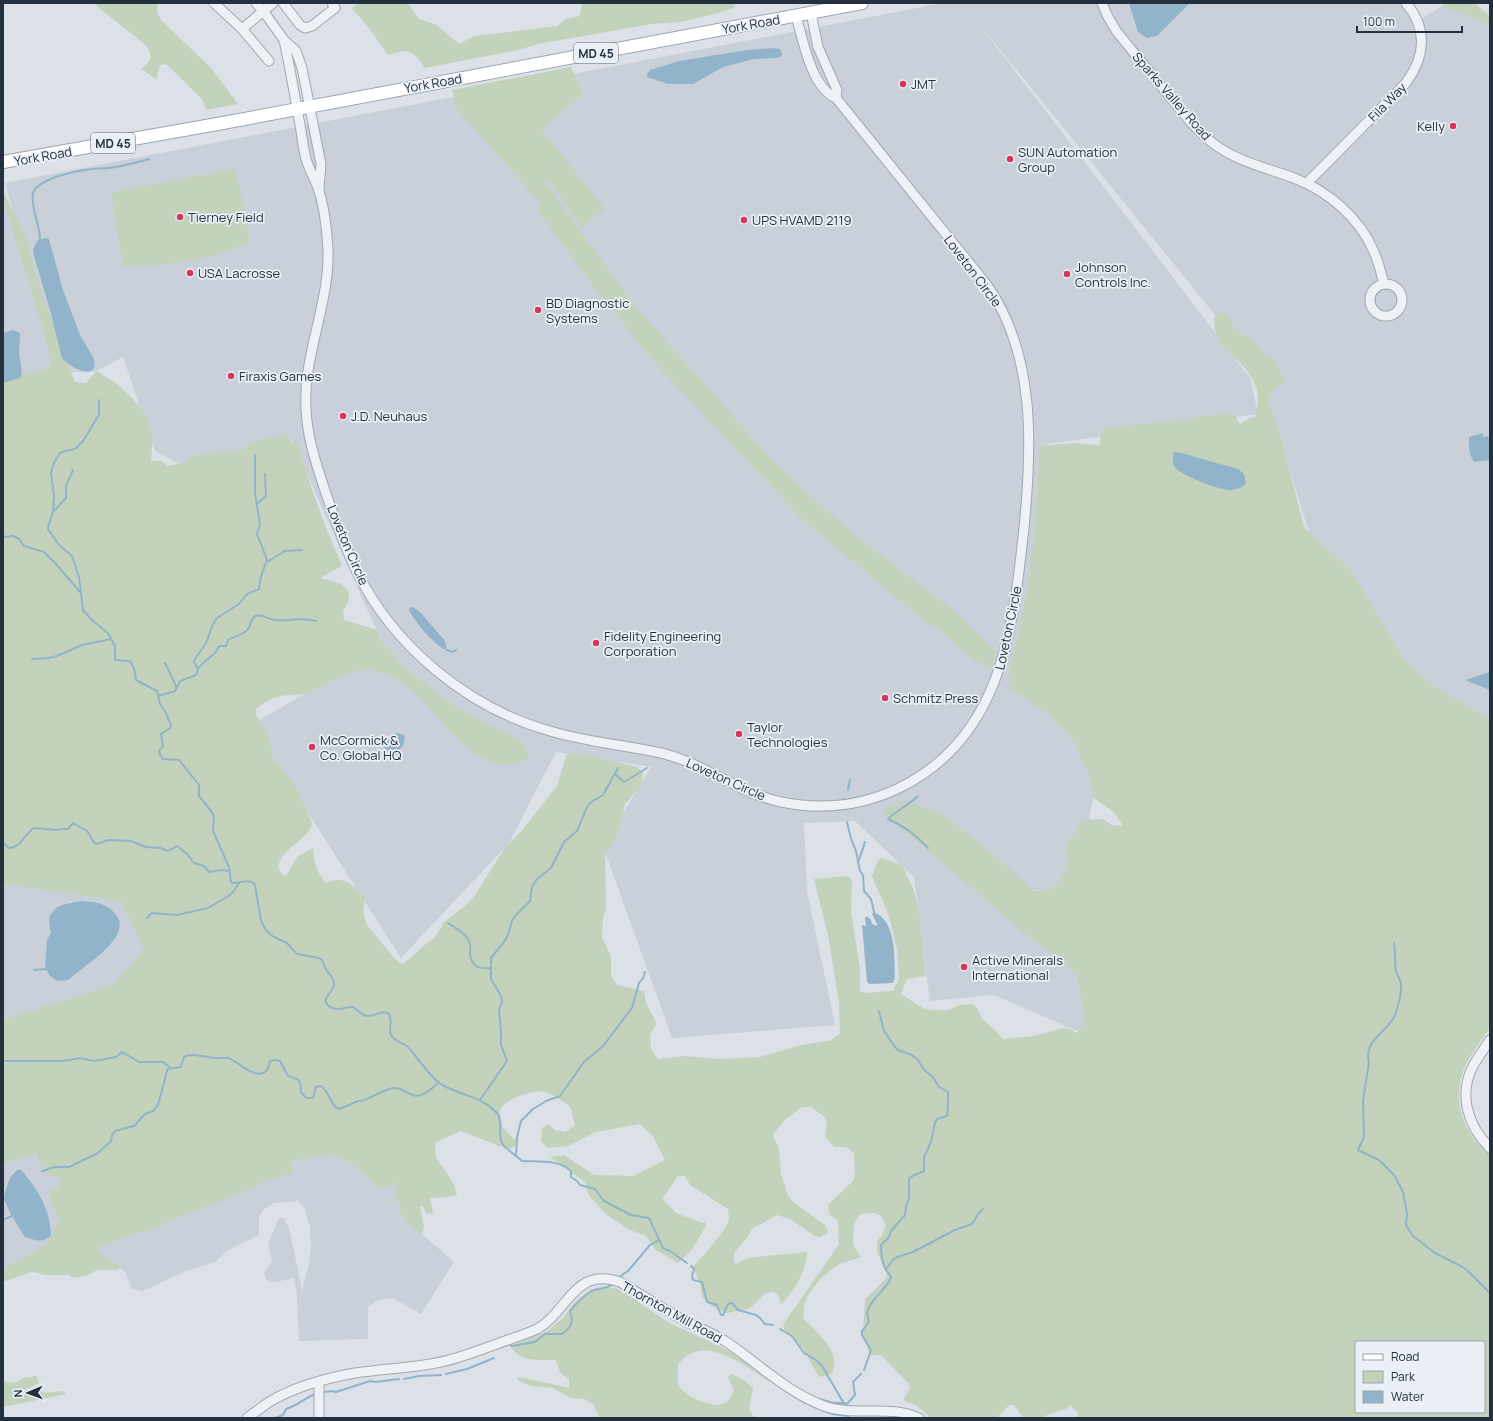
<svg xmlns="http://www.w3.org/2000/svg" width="1493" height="1421" viewBox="0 0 1493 1421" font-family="Manrope,sans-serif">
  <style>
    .built { fill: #c9d0d9 }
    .green { fill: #c3d2bb; fill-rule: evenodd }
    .water { fill: #92b4cb }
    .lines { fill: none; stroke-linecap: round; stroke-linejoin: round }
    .stream { stroke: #92b4cb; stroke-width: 2 }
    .minor-casing { stroke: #a0a8b1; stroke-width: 11 }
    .major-casing { stroke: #99a7b3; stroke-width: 14 }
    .minor { stroke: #eef1f5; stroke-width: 9 }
    .major { stroke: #fff; stroke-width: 12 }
    .poi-dot { fill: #d8345e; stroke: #eaf0f5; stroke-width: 1.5 }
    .labels { text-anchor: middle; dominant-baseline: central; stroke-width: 3.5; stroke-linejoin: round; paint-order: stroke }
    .shield { fill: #eaf0f5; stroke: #5f6a75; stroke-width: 1 }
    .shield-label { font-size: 12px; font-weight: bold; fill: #24303e }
    .street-label { font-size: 13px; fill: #24303e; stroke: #eaf0f5 }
    .poi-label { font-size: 13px; fill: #24303e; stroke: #eaf0f5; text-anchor: start }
  </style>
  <rect width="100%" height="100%" fill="#dbe1e7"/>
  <g class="built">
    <polygon points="943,3 1407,3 1418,21 1440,7 1465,14 1490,26 1490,756 1294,907 1309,532 1258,368 976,20 1250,378 1258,414 1047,444 1030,664 1102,755 1081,856 1058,891 1029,890 1116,977 1082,1033 994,995 930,1001 914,877 855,821 804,823 807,891 835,1025 672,1038 603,846 651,767 556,752 509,843 401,958 273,758 260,720 384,647 292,440 186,467 155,451 123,357 94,372 59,372 3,403 3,190 45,325 5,183"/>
    <polygon points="3,524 289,1174 294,1173 288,1162 333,1154 348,1161 378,1187 395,1182 396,1193 392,1203 402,1199 399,1212 412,1228 422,1234 454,1262 421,1314 393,1298 378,1300 368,1307 368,1339 299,1341 297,1296 294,1278 275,1282 267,1280 264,1273 272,1261 268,1243 279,1218 284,1218 290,1231 302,1291 308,1268 311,1248 310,1228 304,1207 298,1201 274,1203 263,1210 259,1218 259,1235 228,1250 215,1262 186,1271 143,1291 132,1289 125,1272 96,1249 132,1234 153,1230 171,1220 217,1202 3,1279"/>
  </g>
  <g class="green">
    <path d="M93,3H158L157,11L161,20L211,68L238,104L206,110L202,99L166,64L160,65L156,79L141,69C152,60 153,58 147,46Z"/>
    <path d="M359,3H408L419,19L435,24L459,44L475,36L557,26L566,19L580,16L582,3H732L736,7L718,13L681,22L652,24L538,44L518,50L425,68C414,50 408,48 388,55L368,27L352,8Z"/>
    <polygon points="1446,3 1474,3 1490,16 1490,26 1465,14 1440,7"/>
    <polygon points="571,67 583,94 541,129 605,209 581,227 549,180 545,182 634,305 775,463 853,534 957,613 982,639 995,651 993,662 990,668 975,661 937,628 928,624 803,520 654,362 593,286 537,209 541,204 456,108 452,90"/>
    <polygon points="236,169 250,242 215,256 162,265 123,266 111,192"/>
    <path d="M5,195L25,235L44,300L75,382L86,383L97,371L120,386L144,411L153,436L151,461H161L168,466L187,462L191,456L241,450L252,442L285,433L289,441H295L291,443V444L298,443C309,485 325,527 342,566L320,578C341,583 359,587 343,611L344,620L378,630L380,639L410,672L459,709L517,739L522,743L530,757C527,759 523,761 519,763C495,773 467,748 451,733C445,727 440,720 435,714C418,694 396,671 368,670C345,669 328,686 306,693C302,695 296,694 291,695C274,696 269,699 256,709V715L269,736L273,758L297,788L312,823C311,826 310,830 308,832C298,845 283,848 278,867L283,875L286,876L297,857L313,848C314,863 316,871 326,883C330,882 335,879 339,880C349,880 359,891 365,898L363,912L367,925L396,960L402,964L411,958L421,948L436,936L444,922L465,906L475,895L504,849L523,829L557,786L567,753L588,755L637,767L642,772L643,778L640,787L625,804L617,836L605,854L606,910L603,917L602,937L611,957V976L617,985L644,991L646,1003L655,1020L656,1025L650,1035L651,1049L658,1059L685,1056L722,1059L760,1057L801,1045L829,1041L840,1034L839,1003L828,935L814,879L848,876L852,880L851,911L860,969V991L865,993L893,991L899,978L897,949L888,913L872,876L877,862L881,858L902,865L914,891L919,912L926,976L907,979L901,994L923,1008L932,1010H949L959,1005L972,1004L977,1008L982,1019L994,1029L1003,1039L1034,1036L1063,1028L1069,1029L1076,1033L1082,1027L1084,1013L1077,977L1057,957L1029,937L914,839L892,822L883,811L886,808L904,801H910L926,809L941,813L1004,863L1033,891L1052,889C1058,882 1065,873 1067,864C1068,857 1064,849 1065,842L1070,840L1083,820L1103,819L1112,825L1123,826L1114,812L1096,800L1093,796L1088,770L1082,763L1078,748L1069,735L1047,713L1021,695L1008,689L1010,677L1008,674C1029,602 1038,520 1039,445L1042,446L1074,443L1100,445L1101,430L1106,428L1158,422L1179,421L1205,416L1224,414L1235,415L1240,424L1250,418L1255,417C1257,409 1259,399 1257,390C1254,378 1243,365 1234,357C1231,353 1226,351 1223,347C1216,339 1211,321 1217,312L1227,314L1234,327L1242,334L1251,338L1264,355L1274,359L1285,380L1273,390L1268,400L1278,426L1304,527L1351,570L1405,661L1434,686L1486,717L1490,719V1028C1482,1039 1473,1051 1466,1064C1450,1097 1462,1133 1490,1155V1418H1078V1413L1070,1405L1068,1408L1039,1418L1023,1417L1014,1405H1009L997,1418H931L917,1406L905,1401L904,1399L910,1388L909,1384L881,1355H870L863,1335L865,1299L886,1279L887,1274L877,1251V1241L882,1235L886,1225C879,1210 875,1213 860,1214L854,1223L853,1240V1245L861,1257L839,1264L820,1279L808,1295L804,1305L803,1318C816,1332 844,1353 831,1374L820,1377L817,1374L803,1348L785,1331L783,1325L839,1244L838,1221L829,1214L828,1205L853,1181L855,1176L854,1153L846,1147H834L825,1137L827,1122L825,1117L811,1107H802L785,1120L774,1133L773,1137L779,1149L781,1174L788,1196L793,1202L825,1225L828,1233L820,1237L815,1236L790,1219L777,1215L752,1229L747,1238L734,1253V1262L736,1264L748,1258L807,1252C807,1271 794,1290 781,1305L779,1296L774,1292L765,1293L749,1309L727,1313L716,1309L702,1297L700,1283L693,1267C700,1259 728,1229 729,1219C729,1216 728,1212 728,1209L690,1185L685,1176H678L662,1199L676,1213L702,1223L705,1222L706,1226L691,1251L678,1263L656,1250L646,1236L630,1230L608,1216L589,1196L585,1182L550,1157L564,1155L594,1175L633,1176L665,1160L653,1136L640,1124L596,1132L568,1146L547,1148L541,1141L542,1128L548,1124L555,1130L566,1132L575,1125L570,1106C563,1102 553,1094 545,1092C533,1089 499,1100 499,1115C499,1126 509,1134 516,1141L515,1146L511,1149L505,1148L461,1131L436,1142C431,1160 444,1165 451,1180C454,1184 455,1190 457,1195L449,1197L430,1198L433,1214L426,1213L423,1206H420L424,1227L422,1234L412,1228L399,1212L401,1199L392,1204L396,1193L395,1182L388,1187H378L348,1161L333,1154L289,1162L294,1173L273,1178L231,1197L171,1220L153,1230L132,1234L96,1249L121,1268L116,1270H97L86,1276L73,1278L68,1275H43L39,1273L31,1272L3,1282V1268L19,1261L49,1242L58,1220L49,1193L50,1190L58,1188L61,1180L59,1177L53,1178L40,1163L37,1153L3,1164V1020L114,984L144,949L121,901L3,884V376L41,372L51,368L47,343L4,201ZM1356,1342H1484V1412H1356Z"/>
    <path d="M616,1288C636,1297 651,1313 670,1323C704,1340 744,1353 770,1382C751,1370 722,1347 699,1351C690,1352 684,1358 678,1364C678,1370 677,1378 678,1383C681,1395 707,1405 718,1405C727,1405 731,1398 734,1391L728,1377L732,1374L744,1380L753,1388L749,1410L752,1415L757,1418H600L593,1404L584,1399L571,1398L553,1388L531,1386L517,1380L519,1377L524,1378L569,1388V1379L561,1374L556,1360C539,1360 520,1363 511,1346L547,1331L564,1317L574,1303L591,1289Z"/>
    <polygon points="36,1375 39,1383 21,1392 22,1394 40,1391 44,1393 63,1391 66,1394 3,1407 3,1381 14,1383 25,1377 30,1378"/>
  </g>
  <g class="water">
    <polygon points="1129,3 1190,3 1157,36 1147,38 1138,32"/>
    <polygon points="774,48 780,49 782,53 782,56 777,58 754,59 723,67 693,84 668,84 647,77 647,74 650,70 679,61 747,50"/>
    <path d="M46,238L49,239L63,290L80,335L94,359C99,383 69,367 62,358L50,310L34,256L33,249L38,240Z"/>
    <polygon points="13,330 20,333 19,353 22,372 20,378 3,383 3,333"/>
    <path d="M1483,433V437L1488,436L1490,442V460L1474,462C1469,455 1469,446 1469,437Z"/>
    <path d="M1174,452L1185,454L1238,469L1244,474L1246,483C1242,488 1236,490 1229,490C1220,490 1179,475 1175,467C1172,463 1173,457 1174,452Z"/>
    <path d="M413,607L421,613L445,641L447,650C436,648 414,621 409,610V608Z"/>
    <polygon points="1490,672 1490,690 1465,680"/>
    <path d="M397,733L404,735C407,744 399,753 390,753L384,747L385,743L392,736Z"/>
    <path d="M81,901C95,902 108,903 117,916C131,938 86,964 72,977L68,980L57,981L49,975L45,966L47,940L51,933L49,921L50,915L56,908L62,905Z"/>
    <path d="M874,912C897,922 894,957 895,978L893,983L870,984L867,982L862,925L866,926L865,918L867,916L871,920L872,924L877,926V924L872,914Z"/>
    <path d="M17,1170H21C38,1189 50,1209 51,1235C44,1244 34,1240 25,1237L11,1215L4,1199L5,1192L10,1178Z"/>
  </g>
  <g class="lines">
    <g class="stream">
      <path d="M40,239C40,225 30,206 33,193C38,179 72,172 85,170C95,168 106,169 116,167C127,165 138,162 149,159"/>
      <path d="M99,400V415L83,441L75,449L65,451L60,453L54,463L51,473L54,497L53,512L48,527V529L59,545L72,556L79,577L83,610L92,620L108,633L115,646V660L130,661L134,668L136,680L157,691L160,704L165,711L171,725L170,728L161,734L163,746L159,751L160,755L163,759L179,760L199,785V796L212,812L214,817L213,831L229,867L231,882L233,883C240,883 251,878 255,885L261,921L266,930L272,936L287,943L297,954L319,958L323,961C324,971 333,975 334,983C335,992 319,999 329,1006C331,1008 334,1009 337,1009C343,1010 347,1006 353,1007C357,1010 362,1015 367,1016C375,1017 381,1009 389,1014C393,1022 388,1030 391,1035C394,1041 403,1043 408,1047C420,1060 430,1079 446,1087C464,1096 482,1097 497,1113C504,1121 497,1133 502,1143C504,1148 517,1156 522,1161C537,1162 558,1159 571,1171V1177L577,1181L580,1185L595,1189L604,1201L631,1215L649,1218L663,1248L670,1251L687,1263"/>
      <polyline points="258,503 266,496 265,474"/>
      <polyline points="53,512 66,498 66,486 73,470"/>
      <polyline points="3,537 13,536 19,539 24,546 44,552 56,564 81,593"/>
      <polyline points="267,562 285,551 302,550"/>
      <polyline points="447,650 452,652 456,650"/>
      <polyline points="32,659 48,658 57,656 82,645 111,639"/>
      <polyline points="165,663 177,688"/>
      <polyline points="198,669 194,662 195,659 206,643 213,624 217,618 239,604 247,594 259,589 261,576 267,560 257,534 260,524 255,493 255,455"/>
      <path d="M158,696L175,691L180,681L196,675L198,669L202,664L215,653L218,648L220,646H226L228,640C235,636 244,635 249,628C251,624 251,619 255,616C263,613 268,620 275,620C291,622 299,616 316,621"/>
      <polyline points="615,774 624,782 647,768"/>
      <polyline points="848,790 850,780"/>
      <path d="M918,796C909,805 897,810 888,819C905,826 916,835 928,848"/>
      <polyline points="847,822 851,839 856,851 860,871 863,875 864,891 871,899 874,912"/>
      <path d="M3,843L9,848C21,848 25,833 34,828L57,830L61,829H68L73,823L87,831L93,841L96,844L109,840L131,841L146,847L160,848L168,851L177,846L187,854L194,863L204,866L209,872L221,870L229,871"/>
      <polyline points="859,860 865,842"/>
      <polyline points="147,918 152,913 177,915 208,908 227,897 233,892 239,883"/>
      <path d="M448,923C455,928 466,933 469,941C471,945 470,950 470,954C472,967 478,969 490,968"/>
      <path d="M1394,943C1396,952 1394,963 1396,971C1397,975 1401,980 1401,985C1402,992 1397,1009 1395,1015C1388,1032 1363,1040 1369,1062L1363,1101L1364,1137L1358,1150L1379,1160L1394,1175L1403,1192L1407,1213L1406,1225L1413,1236L1435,1253L1461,1266L1469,1272L1490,1293"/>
      <polyline points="34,970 46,969"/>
      <polyline points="3,1061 63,1061 80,1058 94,1061 116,1057 122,1052 139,1062 163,1062 171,1068"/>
      <polyline points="480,1100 507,1061 501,1045 501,1033 499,1009 502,1002 501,996 491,979 491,958 504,942 508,935 512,921 516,915 530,901 532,887 537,879 551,868 564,842 577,831 587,807 591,802 603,795 618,768"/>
      <polyline points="516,1155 517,1137 521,1121 533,1109 546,1101 560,1096 584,1062 603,1046 632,1008 639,983 643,978 645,972"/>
      <path d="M42,1171L55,1167H69L98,1153L111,1141L112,1135L115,1131L134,1126L145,1114L153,1111L158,1105L167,1071L168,1069L181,1067L184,1057C193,1052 206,1058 215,1058C219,1059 224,1057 228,1058C238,1061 256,1082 267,1070C269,1067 269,1064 270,1061L275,1060L280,1061L288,1076C299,1079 301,1079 301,1092L306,1098H313L316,1087L321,1086C329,1091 330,1104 338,1109C346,1107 351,1104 358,1101C361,1100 365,1101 367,1099C376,1095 384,1090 393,1088C402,1087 405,1093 413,1095C422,1099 433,1087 439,1082"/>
      <polyline points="3,1220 12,1216"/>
      <polyline points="691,1266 694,1269 692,1276 693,1280 702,1282 707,1302 717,1305 721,1315 723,1315 728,1304 732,1303 738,1310 756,1315 760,1318 765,1324 773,1325"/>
      <polyline points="886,1269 894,1259 897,1257 913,1252 955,1230 972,1224 979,1213 983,1209"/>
      <polyline points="619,1277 628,1271 650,1245 659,1240"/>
      <polyline points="780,1329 792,1336 804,1353 816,1360 822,1366 846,1407"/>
      <path d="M511,1346L535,1342L545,1334H562L569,1328L571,1324L572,1319L570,1311C575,1305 585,1295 592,1291C599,1287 606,1290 613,1284"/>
      <path d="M864,1370L871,1350L862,1335V1331L869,1322C869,1319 867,1316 867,1313C870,1299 885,1291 891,1278C890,1274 888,1273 886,1270C882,1264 881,1252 881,1245L889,1237L891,1231L905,1215L906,1207L909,1198V1179L912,1176L924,1171V1157L931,1142L935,1123L937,1119L947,1116C948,1113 948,1095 948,1092L939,1087L933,1077L924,1070L918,1060L912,1055L898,1050L895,1047L884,1031L879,1011"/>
      <polyline points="446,1374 467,1369 494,1358"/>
      <polyline points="404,1379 419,1376 441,1375"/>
      <polyline points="324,1392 331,1391 336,1392 370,1381 375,1382 399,1379"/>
      <polyline points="789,1393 805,1403"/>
      <polyline points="819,1399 834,1403 845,1403"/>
      <polyline points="846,1405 855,1395 853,1382 861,1374"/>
      <polyline points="813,1406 832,1414 848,1416"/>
      <polyline points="848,1413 849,1418"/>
      <path d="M275,1418L283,1415L286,1409C297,1406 305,1398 315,1394"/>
    </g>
    <g class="minor-casing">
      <g id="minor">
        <polyline points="214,3 242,29 269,61"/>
        <polyline points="256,3 264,12 284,40 296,51 302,68 321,164 319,189"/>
        <polyline points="283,3 300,25 305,28 312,26 335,8 332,3"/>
        <path d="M1102,3L1108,17L1117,32C1135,54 1153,76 1171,98C1184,114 1197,131 1214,144C1238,162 1267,168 1294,178C1328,191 1360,218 1374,252C1379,263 1381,273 1384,284"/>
        <path d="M796,16C803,40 811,87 836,98L837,90L818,47L811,13"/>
        <polyline points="242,29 273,3"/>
        <path d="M284,40C290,68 295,97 300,125C302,136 303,148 306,159C309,170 316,180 319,191C325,210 327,232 328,251C329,292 314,331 308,371C300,421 314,459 330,505C338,527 346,549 356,570C394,647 468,708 550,731C587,742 624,745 661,753C704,763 738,793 781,802C821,810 862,806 899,788C1002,738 1013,629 1024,528C1032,447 1036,355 987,285L836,98"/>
        <path d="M1307,183L1406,83C1425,57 1428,29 1406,3"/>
        <circle cx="1386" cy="300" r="16"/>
        <path d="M1490,1040C1484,1049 1478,1057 1473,1066C1458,1095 1468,1126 1490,1148"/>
        <path d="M247,1418C254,1413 262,1407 269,1402C294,1387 327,1378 355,1373C382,1369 410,1368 436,1363C458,1359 477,1351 497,1344C510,1339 524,1335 537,1329C568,1312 574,1266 620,1282C642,1295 663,1309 685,1321C699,1328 715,1334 728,1343C760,1365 787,1392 824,1406C855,1417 890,1404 919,1418"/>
        <polyline points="319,1418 319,1382"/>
      </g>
    </g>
    <g class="major-casing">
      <polyline id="major" points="3,162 223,123 862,3"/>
    </g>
    <use href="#minor" class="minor"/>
    <use href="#major" class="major"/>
  </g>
  <g class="poi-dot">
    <circle cx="903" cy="84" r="4"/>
    <circle cx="1453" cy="126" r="4"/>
    <circle cx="1010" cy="159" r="4"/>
    <circle cx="180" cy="217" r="4"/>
    <circle cx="744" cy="220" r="4"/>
    <circle cx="190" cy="273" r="4"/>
    <circle cx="1067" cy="274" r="4"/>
    <circle cx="538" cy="310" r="4"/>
    <circle cx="231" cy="376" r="4"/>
    <circle cx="343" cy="416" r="4"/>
    <circle cx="596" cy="643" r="4"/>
    <circle cx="885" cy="698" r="4"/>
    <circle cx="739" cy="734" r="4"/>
    <circle cx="312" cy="747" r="4"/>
    <circle cx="964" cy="967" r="4"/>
  </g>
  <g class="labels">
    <g class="shield">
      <rect x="574" y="43" width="44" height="20" rx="3"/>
      <rect x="91" y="133" width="44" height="20" rx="3"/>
    </g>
    <g class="shield-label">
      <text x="596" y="53">MD 45</text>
      <text x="113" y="143">MD 45</text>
    </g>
    <g class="street-label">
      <text transform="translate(751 24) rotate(-10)">York Road</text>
      <text transform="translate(433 83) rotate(-10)">York Road</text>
      <text transform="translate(1172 96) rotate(49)">Sparks Valley Road</text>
      <text transform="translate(1387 102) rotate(-46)">Fila Way</text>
      <text transform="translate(43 156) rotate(-10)">York Road</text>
      <text transform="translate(973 271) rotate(53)">Loveton Circle</text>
      <text transform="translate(348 545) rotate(67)">Loveton Circle</text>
      <text transform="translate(1008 628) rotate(-78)">Loveton Circle</text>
      <text transform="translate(726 779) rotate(24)">Loveton Circle</text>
      <text transform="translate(672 1312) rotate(29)">Thornton Mill Road</text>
    </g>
    <g class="poi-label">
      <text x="911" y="84">JMT</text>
      <text x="1445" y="126" text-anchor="end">Kelly</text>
      <text x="1018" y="152">SUN Automation<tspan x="1018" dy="15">Group</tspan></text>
      <text x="188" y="217">Tierney Field</text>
      <text x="752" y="220">UPS HVAMD 2119</text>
      <text x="1075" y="267">Johnson<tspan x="1075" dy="15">Controls Inc.</tspan></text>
      <text x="198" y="273">USA Lacrosse</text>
      <text x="546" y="303">BD Diagnostic<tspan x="546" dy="15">Systems</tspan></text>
      <text x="239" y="376">Firaxis Games</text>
      <text x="351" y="416">J.D. Neuhaus</text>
      <text x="604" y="636">Fidelity Engineering<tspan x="604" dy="15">Corporation</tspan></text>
      <text x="893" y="698">Schmitz Press</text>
      <text x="747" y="727">Taylor<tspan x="747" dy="15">Technologies</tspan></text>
      <text x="320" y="740">McCormick &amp;<tspan x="320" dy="15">Co. Global HQ</tspan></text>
      <text x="972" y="960">Active Minerals<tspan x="972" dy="15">International</tspan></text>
    </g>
  </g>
  <rect width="1493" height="1421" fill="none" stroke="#24303e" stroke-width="8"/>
  <rect x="1355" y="1341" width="130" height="72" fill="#eaf0f5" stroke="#9ba3ac"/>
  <rect x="1363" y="1354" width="20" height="6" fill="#ffffff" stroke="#9ba3ac"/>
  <text x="1391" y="1361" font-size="12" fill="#24303e">Road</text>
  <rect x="1363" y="1371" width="20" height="12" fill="#c3d2bb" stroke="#9ba3ac"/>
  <text x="1391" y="1381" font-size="12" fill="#24303e">Park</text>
  <rect x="1363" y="1391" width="20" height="12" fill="#92b4cb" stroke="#9ba3ac"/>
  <text x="1391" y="1401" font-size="12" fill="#24303e">Water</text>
  <g transform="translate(28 1393) rotate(268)" stroke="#eaf0f5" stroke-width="3" paint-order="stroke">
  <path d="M0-3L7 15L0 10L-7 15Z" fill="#24303e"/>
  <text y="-6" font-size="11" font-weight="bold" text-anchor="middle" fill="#24303e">N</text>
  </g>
  <path d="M1357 26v6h105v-6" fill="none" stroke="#24303e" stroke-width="2"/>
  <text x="1363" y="26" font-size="12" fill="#24303e" stroke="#eaf0f5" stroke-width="3" paint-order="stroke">100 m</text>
</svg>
